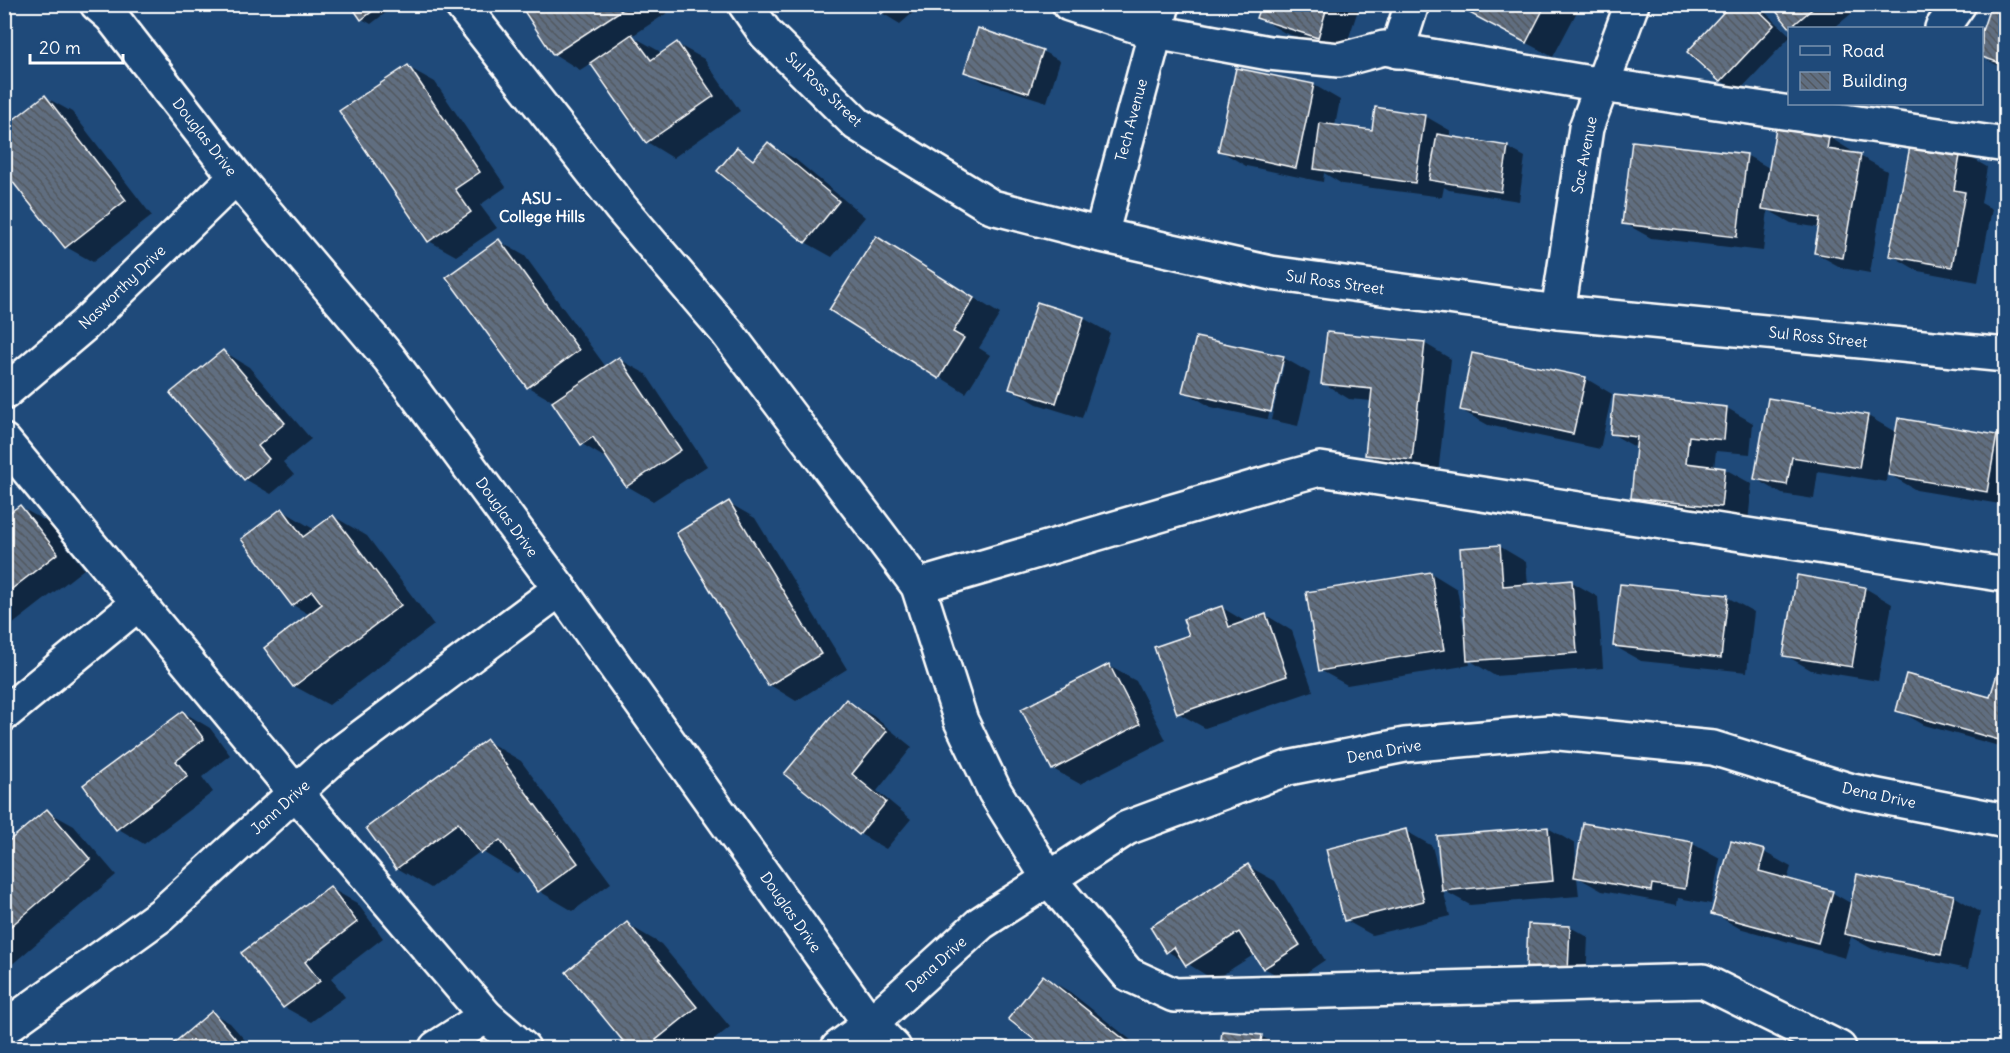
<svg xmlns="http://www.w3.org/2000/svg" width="2010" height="1053" viewBox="0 0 2010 1053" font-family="Delius,sans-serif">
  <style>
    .shadow { fill: #0007; fill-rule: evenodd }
    .building { fill: url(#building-back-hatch); stroke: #fff; stroke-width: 1.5 }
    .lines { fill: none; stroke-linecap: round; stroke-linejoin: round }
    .minor-casing { stroke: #fff; stroke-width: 38 }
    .minor { stroke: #1f4a7a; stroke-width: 33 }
    .labels { text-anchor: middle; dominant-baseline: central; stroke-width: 5; stroke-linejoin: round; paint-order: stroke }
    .street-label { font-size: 15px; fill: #fff; stroke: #1f4a7a }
    .neighbourhood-label { font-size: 16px; font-weight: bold; fill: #fff; stroke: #1f4a7a }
  </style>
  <defs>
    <pattern id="building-back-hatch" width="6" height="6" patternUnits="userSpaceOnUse" patternTransform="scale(1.5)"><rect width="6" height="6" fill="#606e80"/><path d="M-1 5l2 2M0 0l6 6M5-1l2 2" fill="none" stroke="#53585e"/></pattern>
  </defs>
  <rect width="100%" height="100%" fill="#1f4a7a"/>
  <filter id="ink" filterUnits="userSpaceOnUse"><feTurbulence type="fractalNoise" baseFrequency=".0167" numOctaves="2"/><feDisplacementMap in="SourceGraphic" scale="12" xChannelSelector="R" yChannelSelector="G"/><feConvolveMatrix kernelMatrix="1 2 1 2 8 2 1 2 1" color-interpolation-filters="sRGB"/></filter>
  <g filter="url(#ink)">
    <g class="shadow">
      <polygon points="352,4 397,4 371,24 362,19"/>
      <polygon points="529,4 662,4 667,13 632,36 659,51 661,55 677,44 704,59 740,111 673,158 647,142 591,63 580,70 554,54"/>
      <polygon points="875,4 923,4 900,24 882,13"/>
      <polygon points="1262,4 1360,4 1344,52 1285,33 1258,17"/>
      <polygon points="1464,4 1581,4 1553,57 1489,23"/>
      <polygon points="1733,4 1756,4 1790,35 1790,37 1739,91 1721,81 1690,52"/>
      <polygon points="1772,4 1863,4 1834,28 1793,28"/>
      <polygon points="1992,6 2006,10 2006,70 1982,57 1982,36"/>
      <polygon points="1042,51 1060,61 1047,102 984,82 966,71"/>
      <polygon points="408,67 435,82 506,187 480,205 497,228 456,256 429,241"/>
      <polygon points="1314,85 1340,100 1335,126 1373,131 1425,116 1451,131 1450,138 1507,147 1525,157 1519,201 1449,190 1444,187 1442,197 1342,184 1324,173 1323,182 1246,166 1219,150"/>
      <polygon points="45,97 72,112 152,216 93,262 66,247"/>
      <polygon points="1777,129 1829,137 1855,153 1855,155 1860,156 1887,171 1870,273 1842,268 1815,253 1820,228 1791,223 1768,210 1763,251 1651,238 1624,223 1746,155 1771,169"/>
      <polygon points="768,144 795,159 865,217 832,257 805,242 737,149 755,160"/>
      <polygon points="1961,152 1987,167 1981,203 1992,209 1978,282 1918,271 1891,255"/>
      <polygon points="499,241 525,256 606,367 619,359 646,374 707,466 653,501 627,486 609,460 582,444 554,402 528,387"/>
      <polygon points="903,254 1000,314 979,348 990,355 966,393 940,377"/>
      <polygon points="1083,318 1110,333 1082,418 1037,404 1010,388"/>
      <polygon points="1424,343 1451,359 1438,474 1393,470 1366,454 1372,401 1349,399 1323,383"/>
      <polygon points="223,351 249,367 311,439 283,462 294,475 271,494 245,479"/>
      <path d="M1284,358L1310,373L1298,426L1211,407L1184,391ZM1281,364H1284L1271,420L1268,419Z"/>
      <polygon points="1585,378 1612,394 1600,449 1488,425 1461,410"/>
      <polygon points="1769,400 1868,416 1897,433 1996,437 2006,442 2006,505 1916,490 1887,473 1886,482 1818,471 1814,499 1782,494 1755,478"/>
      <polygon points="1727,408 1753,423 1750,454 1716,451 1714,468 1725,469 1752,484 1748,522 1659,513 1632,498 1637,448 1612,434"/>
      <polygon points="729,503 755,518 847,669 796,701 770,685 678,533"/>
      <polygon points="20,507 47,522 84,569 4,631 4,519"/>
      <polygon points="282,510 315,530 333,516 367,536 434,625 329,705 294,686 310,615 293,605"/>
      <polygon points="1499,546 1526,562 1528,585 1572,582 1598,597 1603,668 1495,676 1469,660 1470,665 1347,685 1320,670 1431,573 1457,589 1465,634 1467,633"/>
      <polygon points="1798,576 1865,588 1892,604 1878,681 1811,670 1785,655"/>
      <polygon points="1727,597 1754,612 1747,672 1641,661 1614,646"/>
      <polygon points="1221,607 1246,622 1266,615 1292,631 1313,691 1205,728 1178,713 1191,636"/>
      <polygon points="1109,666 1136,681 1166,740 1080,784 1053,769"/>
      <polygon points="2006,667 2006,748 1924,725 1898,710 1991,699"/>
      <polygon points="847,701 873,716 912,747 877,791 911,819 886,849 860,834 786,774"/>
      <polygon points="183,712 210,728 230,755 202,777 213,792 144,844 117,828"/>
      <polygon points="487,741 521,761 611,883 573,911 539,891 522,869 517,873 481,851 431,888 397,868"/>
      <polygon points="47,811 74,826 116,875 9,967 4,964 4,847"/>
      <polygon points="1585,825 1693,844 1720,859 1711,904 1678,898 1677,905 1602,891 1577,877 1579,896 1470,905 1443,890 1450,916 1372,935 1345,920 1406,831 1432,846 1440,877 1548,828 1575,844 1576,865"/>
      <polygon points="1764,852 1791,867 1787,880 1833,893 1852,904 1954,896 1980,912 1968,969 1872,949 1851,937 1845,958 1739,928 1713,913"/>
      <polygon points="1248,866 1275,881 1325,960 1291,983 1264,968 1255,954 1214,980 1167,951"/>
      <polygon points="330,888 357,903 383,938 331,978 345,997 311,1022 284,1007"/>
      <polygon points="627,924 661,944 730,1027 704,1048 615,1048 625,1041"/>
      <polygon points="1570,927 1588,937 1586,981 1546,980"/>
      <polygon points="1044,977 1070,992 1141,1048 1048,1048 1010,1018"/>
      <polygon points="212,1013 230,1023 252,1048 171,1048"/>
      <polygon points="1223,1032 1261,1036 1282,1048 1221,1048"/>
    </g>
    <g class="building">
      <polygon points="350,4 382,4 361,20"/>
      <polygon points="527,4 631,4 553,55 522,8"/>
      <polygon points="873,4 893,4 881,14"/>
      <polygon points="1261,4 1328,4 1318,38 1256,18"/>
      <polygon points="1462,4 1546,4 1526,43 1460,8"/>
      <polygon points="1731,4 1752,4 1774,25 1720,82 1687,52"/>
      <polygon points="1770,4 1818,4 1790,28"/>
      <polygon points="1991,4 2006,9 2006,65 1982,57 1982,31"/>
      <polygon points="978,28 1043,50 1029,93 964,72"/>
      <polygon points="632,34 651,60 677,42 714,96 646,143 590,63"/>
      <polygon points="408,65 480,172 455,189 471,212 428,242 339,111"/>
      <polygon points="1236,68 1314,84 1296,168 1218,151"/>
      <polygon points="45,95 126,200 65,248 4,171 4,127"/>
      <polygon points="1375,107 1425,115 1415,183 1314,169 1320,123 1372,130"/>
      <polygon points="1776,127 1829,136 1827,149 1861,154 1843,258 1814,253 1820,218 1762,209"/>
      <polygon points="1437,134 1508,146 1501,192 1429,180"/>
      <polygon points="1632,141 1747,154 1737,237 1622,224"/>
      <polygon points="1911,141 1961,150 1954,190 1965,192 1952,267 1889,256"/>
      <polygon points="768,142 839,201 805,243 717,171 737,147 753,160"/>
      <polygon points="876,236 974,298 953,332 964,338 939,379 829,310"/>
      <polygon points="499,239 579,350 527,388 446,277"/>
      <polygon points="1037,302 1084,317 1056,403 1009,389"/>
      <polygon points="1327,332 1425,342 1412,460 1365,455 1372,389 1321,384"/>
      <polygon points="1196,337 1284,356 1271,412 1182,392"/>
      <polygon points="223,350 285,423 258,446 269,459 244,480 170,393"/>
      <polygon points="1472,353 1586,377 1573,434 1460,410"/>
      <polygon points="619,357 681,450 626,487 593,437 581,445 552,402"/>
      <polygon points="1614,395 1727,407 1724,440 1689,436 1686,463 1725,468 1721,507 1631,498 1637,437 1610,434"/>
      <polygon points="1768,398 1868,415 1859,468 1792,457 1787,485 1754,479"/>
      <polygon points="1898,418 1997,435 1987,492 1888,475"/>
      <polygon points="729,501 821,654 768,686 676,533"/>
      <polygon points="20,505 58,553 4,595 4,517"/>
      <polygon points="282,508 303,537 333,515 401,605 293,687 264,648 322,604 312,591 292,606 241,539"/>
      <polygon points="1500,545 1503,586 1572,580 1577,653 1467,661 1460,548"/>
      <polygon points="1431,572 1444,650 1319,671 1306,592"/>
      <polygon points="1797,575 1865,587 1852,667 1783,656"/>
      <polygon points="1620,584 1728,595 1721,658 1613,646"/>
      <polygon points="1222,606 1229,627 1266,614 1287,676 1177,714 1154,647 1189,635 1183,619"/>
      <polygon points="1109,664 1140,724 1052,770 1021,709"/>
      <polygon points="2000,664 2006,665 2006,742 1896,711 1906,674 1990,697"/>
      <polygon points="846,699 887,731 852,774 886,802 859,835 784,774"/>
      <polygon points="183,711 204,739 176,761 188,776 116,830 83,785"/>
      <polygon points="487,739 578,863 538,892 500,840 481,854 458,823 396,869 366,828"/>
      <polygon points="47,809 90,859 4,932 4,845"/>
      <polygon points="1583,823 1693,842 1685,889 1652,884 1651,891 1574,877"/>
      <polygon points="1548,827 1553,881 1442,891 1437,836"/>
      <polygon points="1406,829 1424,901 1344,921 1326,849"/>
      <polygon points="1731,841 1765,850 1759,871 1833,891 1818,943 1711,914"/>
      <polygon points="1248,864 1300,945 1263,969 1239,932 1186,966 1174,947 1166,953 1150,927"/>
      <polygon points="1857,874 1954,895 1941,955 1844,934"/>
      <polygon points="330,886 357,922 305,962 320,981 283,1008 241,953"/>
      <polygon points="627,922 697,1007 656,1040 662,1048 613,1048 623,1041 566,972"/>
      <polygon points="1528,924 1570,926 1568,972 1526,970"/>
      <polygon points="1043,975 1135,1048 1045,1048 1008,1019"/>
      <polygon points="212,1011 240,1044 235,1048 168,1048"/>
      <polygon points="1222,1031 1262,1035 1260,1048 1220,1048"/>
    </g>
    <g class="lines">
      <g class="minor-casing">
        <g id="minor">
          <polyline points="97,4 111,16 236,177 389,358 560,589 870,1024 894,1048"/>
          <polyline points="461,4 621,208 726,331 918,586 961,721 995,792 1049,879 1128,974 1174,995 1703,981 1839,1048"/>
          <polyline points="745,4 766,34 857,124 992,207 1101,235 1271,273 1558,312 2006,355"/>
          <polyline points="1069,4 1155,32 1269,53 1339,60 1384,48 1602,85 2006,145"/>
          <polyline points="1942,28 1959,4"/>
          <polyline points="1397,51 1412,4"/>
          <polyline points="1101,235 1163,4"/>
          <polyline points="1558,312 1586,128 1632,4"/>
          <polyline points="4,393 83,326 236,177"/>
          <polyline points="4,441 296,793 486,1016 523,1048"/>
          <polyline points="918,586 1279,480 1320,469 2006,575"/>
          <polyline points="4,714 139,603"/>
          <polyline points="4,1028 161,915 332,759 560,589"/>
          <polyline points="436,1048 486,1016"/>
          <polyline points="838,1048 870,1024 981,923 1127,828 1288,768 1405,745 1549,732 1713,748 1852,791 2006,821"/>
        </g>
      </g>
      <use href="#minor" class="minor"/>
    </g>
  </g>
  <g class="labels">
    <g class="street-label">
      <text transform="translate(824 89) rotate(44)">Sul Ross Street</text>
      <text transform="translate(1131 120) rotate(-75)">Tech Avenue</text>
      <text transform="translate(205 137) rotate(52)">Douglas Drive</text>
      <text transform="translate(1584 155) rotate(-79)">Sac Avenue</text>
      <text transform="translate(1335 282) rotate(8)">Sul Ross Street</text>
      <text transform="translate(122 287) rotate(-44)">Nasworthy Drive</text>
      <text transform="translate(1818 337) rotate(6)">Sul Ross Street</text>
      <text transform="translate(507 517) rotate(54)">Douglas Drive</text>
      <text transform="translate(1384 751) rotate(-10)">Dena Drive</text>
      <text transform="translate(1879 795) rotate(12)">Dena Drive</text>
      <text transform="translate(280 807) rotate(-42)">Jann Drive</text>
      <text transform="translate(791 912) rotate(55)">Douglas Drive</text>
      <text transform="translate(936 964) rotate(-42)">Dena Drive</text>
    </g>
    <g class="neighbourhood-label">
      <text x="542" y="198">ASU -<tspan x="542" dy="18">College Hills</tspan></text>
    </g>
  </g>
  <rect width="2010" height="1053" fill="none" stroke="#1f4a7a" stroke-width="24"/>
  <rect x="12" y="12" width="1986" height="1029" fill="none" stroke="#fff" stroke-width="2" filter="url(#ink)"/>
  <rect x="1788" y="27" width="195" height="78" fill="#1f4a7a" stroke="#7992af" stroke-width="1.5"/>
  <rect x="1800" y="46" width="30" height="9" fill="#1f4a7a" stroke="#7992af" stroke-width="1.5"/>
  <text x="1842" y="57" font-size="18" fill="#ffffff">Road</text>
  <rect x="1800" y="72" width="30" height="18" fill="url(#building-back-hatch)" stroke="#7992af" stroke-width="1.5"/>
  <text x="1842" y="87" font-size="18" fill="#ffffff">Building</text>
  <path d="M30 54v9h93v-9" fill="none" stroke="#ffffff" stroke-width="3"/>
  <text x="39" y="54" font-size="18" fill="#ffffff" stroke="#1f4a7a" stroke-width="4.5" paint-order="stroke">20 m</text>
</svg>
